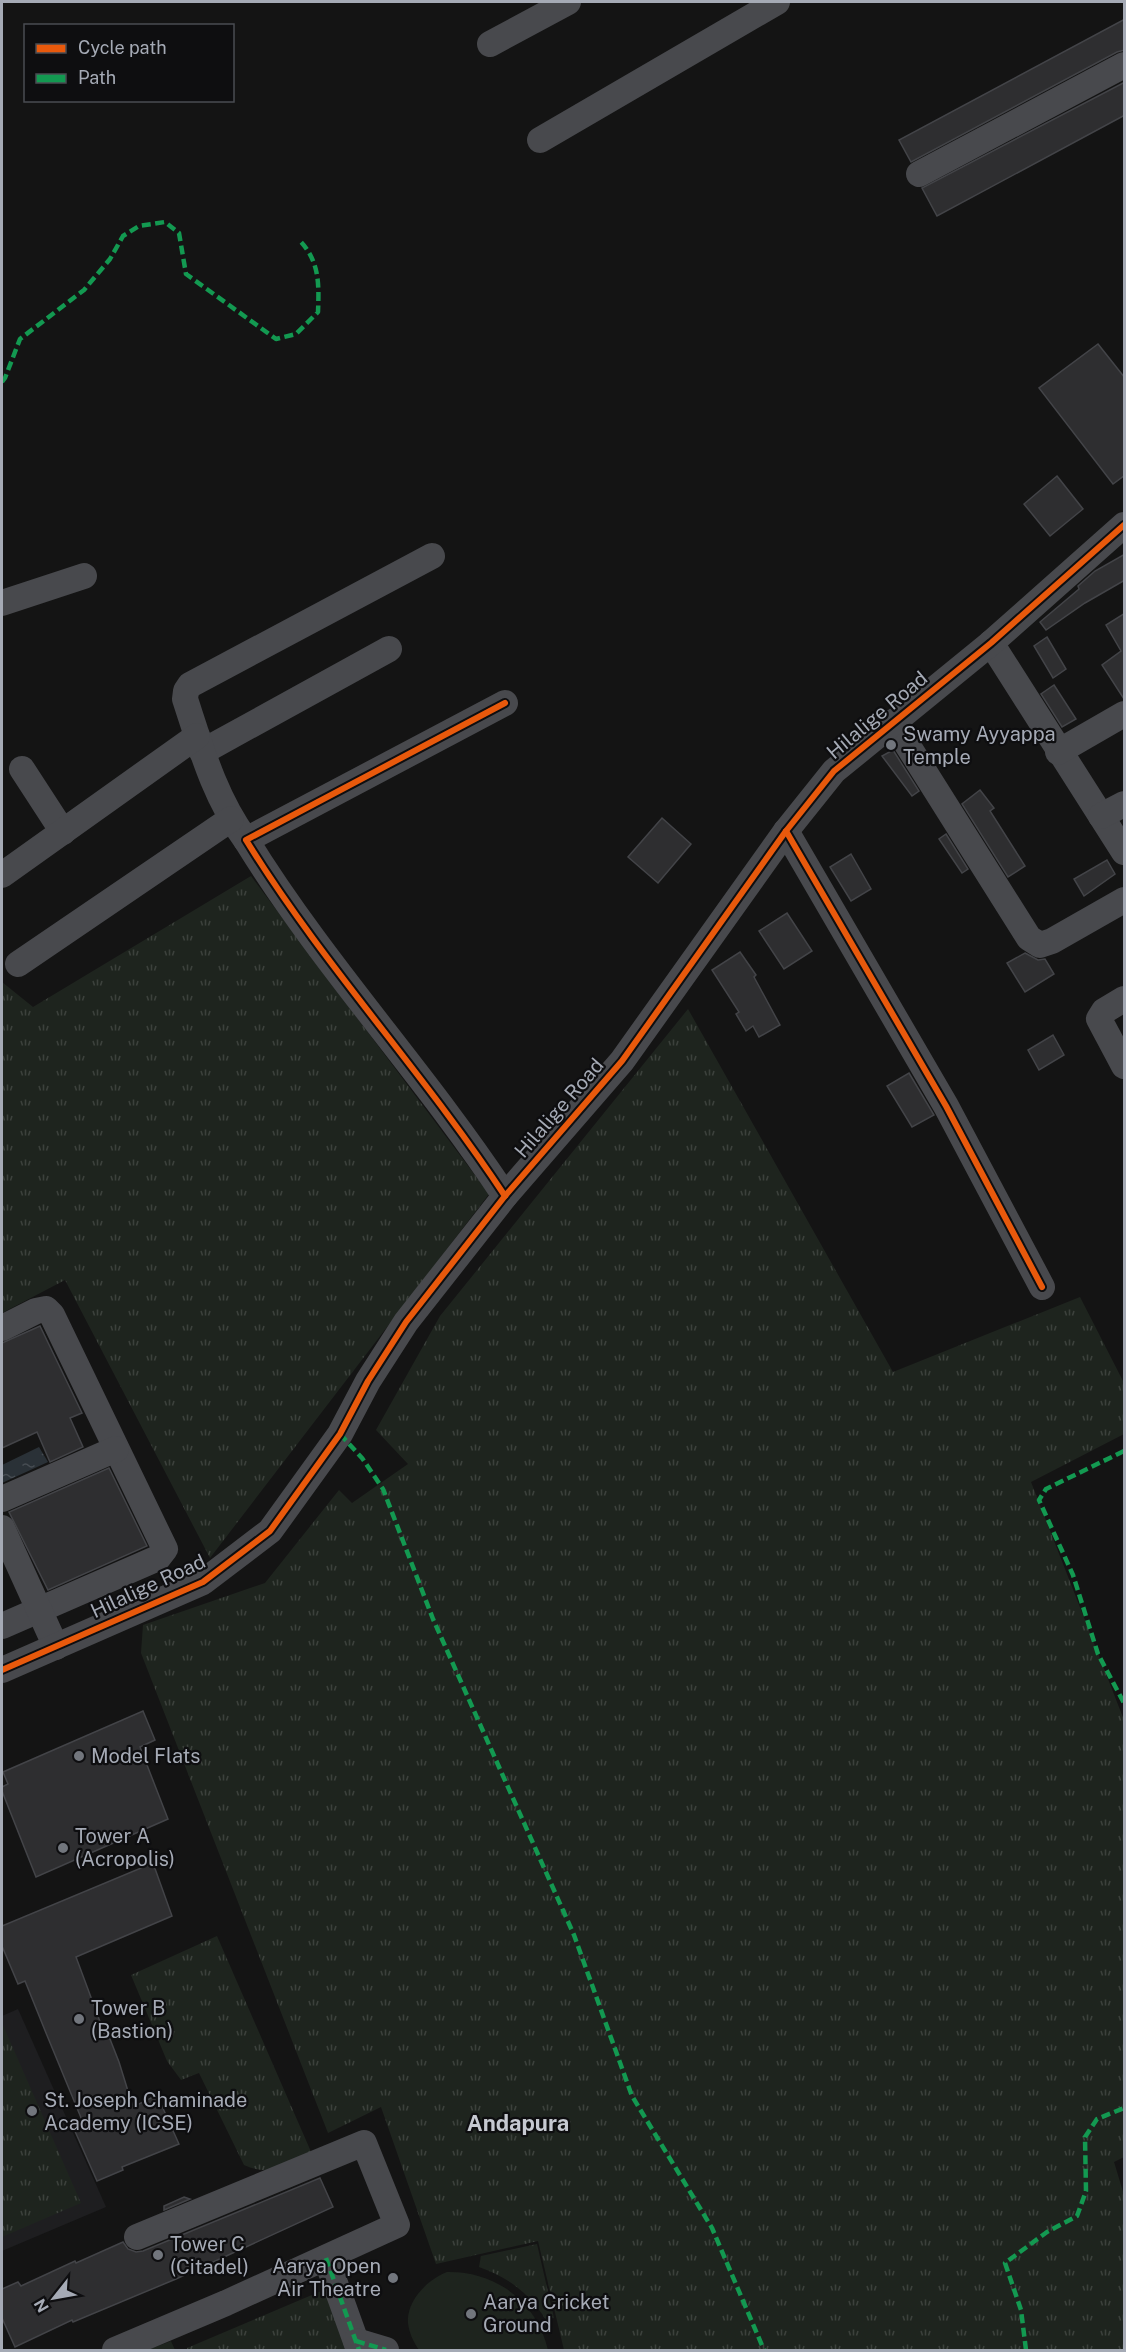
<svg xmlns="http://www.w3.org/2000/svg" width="1126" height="2352" viewBox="0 0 1126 2352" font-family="'Public Sans',sans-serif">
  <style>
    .built { fill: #1e1e20 }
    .grass { fill: url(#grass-tufts) }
    .garden { fill: #1e241e }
    .water { fill: url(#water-ripples) }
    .building { fill: #2e2e30; stroke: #434448; stroke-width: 1.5 }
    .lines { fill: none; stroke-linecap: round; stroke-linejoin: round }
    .minor { stroke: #48494d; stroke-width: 26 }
    .quiet { stroke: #139951; stroke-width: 4.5; stroke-dasharray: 9 4.5; stroke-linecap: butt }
    .cycleway-casing { stroke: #0e0e10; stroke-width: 10 }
    .cycleway { stroke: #e8590c; stroke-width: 6 }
    .poi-dot { fill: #72767d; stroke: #0e0e10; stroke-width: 2 }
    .labels { text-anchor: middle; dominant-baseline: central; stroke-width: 4.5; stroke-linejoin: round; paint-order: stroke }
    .street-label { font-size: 20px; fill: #a5aab5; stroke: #0e0e10 }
    .poi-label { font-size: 20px; fill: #a5aab5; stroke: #0e0e10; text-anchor: start }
    .quarter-label { font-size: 22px; font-weight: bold; fill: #c6c9d1; stroke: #0e0e10 }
  </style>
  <defs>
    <pattern id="grass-tufts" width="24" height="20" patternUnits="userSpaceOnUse" patternTransform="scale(1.5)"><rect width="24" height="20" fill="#1e241e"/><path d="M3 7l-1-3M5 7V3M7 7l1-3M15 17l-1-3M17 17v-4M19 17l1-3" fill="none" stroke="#3c413c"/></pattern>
    <pattern id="water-ripples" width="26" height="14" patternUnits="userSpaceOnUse" patternTransform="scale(1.5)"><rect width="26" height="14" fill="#2a3137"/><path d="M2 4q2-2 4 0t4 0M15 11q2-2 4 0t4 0" fill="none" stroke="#464c52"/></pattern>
  </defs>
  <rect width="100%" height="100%" fill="#141414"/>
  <polygon class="built" points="18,2009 106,2207 2,2251 2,2016"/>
  <g class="grass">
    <polygon points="251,876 489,1194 210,1558 65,1280 2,1313 2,982 33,1007"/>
    <polygon points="688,1009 893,1372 1080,1297 1124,1383 1124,1434 1031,1482 1124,1720 1124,2157 1114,2162 1124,2195 1124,2350 564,2350 538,2241 436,2264 381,2107 328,2133 141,1653 143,1625 265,1583 339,1490 352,1503 408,1464 376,1430 440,1316"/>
    <path d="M217,1936L312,2154C287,2165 271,2177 244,2165L199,2073L181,2080L167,2061L131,1975Z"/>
    <polygon points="2,2023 81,2203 2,2237"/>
    <path d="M537,2244L554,2318L546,2320C529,2293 508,2277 479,2267L481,2256Z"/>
    <polygon points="326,2289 346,2350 187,2350 187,2348"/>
  </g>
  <g class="garden">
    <path d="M447,2272C496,2271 537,2302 548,2350H419C414,2343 409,2333 408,2323C406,2301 428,2279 447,2272Z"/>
    <polygon points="171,2341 175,2350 147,2350"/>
  </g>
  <polygon class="water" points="39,1447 48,1462 2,1483 2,1465"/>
  <g class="building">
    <polygon points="1125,19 1125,50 1117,52 911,162 899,140"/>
    <polygon points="1125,82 1125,115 937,216 922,188"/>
    <polygon points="1098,344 1125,378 1125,475 1113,484 1039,388"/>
    <polygon points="1057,476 1083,509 1050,536 1024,504"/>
    <polygon points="1125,554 1125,580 1085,603 1046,630 1040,622 1079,589 1078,586 1095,571"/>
    <polygon points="1125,613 1125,699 1124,699 1102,665 1121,651 1106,625"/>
    <polygon points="1047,637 1066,669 1053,678 1034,646"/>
    <polygon points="1054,685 1076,719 1062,727 1041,694"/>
    <polygon points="893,750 919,791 912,796 882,756"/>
    <polygon points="980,790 994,808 990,811 1025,866 1008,877 962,804"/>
    <polygon points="662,818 691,844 658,883 628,857"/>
    <polygon points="946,834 968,869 962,873 939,839"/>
    <polygon points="851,854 871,889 851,901 830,867"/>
    <polygon points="1107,860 1115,874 1084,896 1074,879"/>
    <polygon points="787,913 812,951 784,969 759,931"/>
    <polygon points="740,952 756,975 754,977 780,1025 759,1037 753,1026 746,1031 736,1014 739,1012 712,970"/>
    <polygon points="1025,953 1038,960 1045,959 1054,974 1025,992 1007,963"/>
    <polygon points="1053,1035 1064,1055 1039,1070 1028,1050"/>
    <polygon points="909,1073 934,1115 912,1127 887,1086"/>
    <polygon points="40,1326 82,1413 70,1418 83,1447 50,1462 37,1432 2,1448 2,1343"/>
    <polygon points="109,1468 147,1546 48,1590 9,1512"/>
    <polygon points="143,1711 155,1740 140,1747 168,1819 36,1877 2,1791 2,1787 8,1784 3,1772"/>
    <polygon points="153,1863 172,1916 76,1957 105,2035 108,2034 119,2062 133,2107 157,2095 179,2144 122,2167 123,2170 97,2181 74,2129 84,2125 46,2033 25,1981 18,1984 2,1946 2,1926"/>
    <polygon points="320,2178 333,2207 176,2279 73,2322 72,2320 15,2347 2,2318 2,2289 18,2282 21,2286 75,2261 76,2263 123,2242 128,2249 136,2252 143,2251"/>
    <polygon points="184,2197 190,2199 164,2210 164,2206"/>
  </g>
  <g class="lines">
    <g class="minor">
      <polyline points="490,44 568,2"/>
      <polyline points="540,140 777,2"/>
      <polyline points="919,174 1124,65"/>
      <polyline points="2,603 84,576"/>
      <polyline points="991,643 1124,852"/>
      <path d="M505,703L246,840C323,965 424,1073 505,1196"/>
      <polyline points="893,722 1029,938 1040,945 1052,941 1124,900"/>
      <polyline points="202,752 389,649"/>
      <polyline points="1058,752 1124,714"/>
      <polyline points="22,769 63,832"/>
      <polyline points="1101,816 1124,804"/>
      <polyline points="786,831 946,1106 1042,1287"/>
      <path d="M246,840C215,798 201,748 185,699L186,691L190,685L432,556"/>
      <polyline points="2,875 197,736"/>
      <polyline points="18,964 231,819"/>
      <polyline points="1124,999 1104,1011 1099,1019 1124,1066"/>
      <polyline points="2,1328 36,1311 46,1309 52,1315 165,1549 158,1558 2,1626"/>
      <polyline points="2,1499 116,1449"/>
      <polyline points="2,1528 56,1647"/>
      <polyline points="2,1670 203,1582 270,1531 340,1434 368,1381 406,1322 505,1196 622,1061 786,831 834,771 991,643 1124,525"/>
      <polyline points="326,2258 359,2350"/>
      <polyline points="356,2341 386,2350"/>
      <polyline points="115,2350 226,2303 397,2225 364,2143 137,2237"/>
    </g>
    <g class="quiet">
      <path d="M2,382L5,378L20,339L84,290L110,259L123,236L139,226L165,222L179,233L186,274L276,339L296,334L318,312C319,285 320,261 299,240"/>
      <polyline points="340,1434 362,1458 383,1489 433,1619 574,1935 632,2096 712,2228 764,2350"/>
      <polyline points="1124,1451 1046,1489 1039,1500 1073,1575 1098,1654 1124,1703"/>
      <polyline points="326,2258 359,2350"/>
      <polyline points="356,2341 386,2350"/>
      <polyline points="1026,2350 1021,2310 1005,2263 1047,2232 1077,2216 1086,2191 1085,2137 1097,2119 1124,2108"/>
    </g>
    <g class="cycleway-casing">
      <g id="cycleway">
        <path d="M505,703L246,840C323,965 424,1073 505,1196"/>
        <polyline points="786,831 946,1106 1042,1287"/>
        <polyline points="2,1670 203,1582 270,1531 340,1434 368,1381 406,1322 505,1196 622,1061 786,831 834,771 991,643 1124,525"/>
      </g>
    </g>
    <use href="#cycleway" class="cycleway"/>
  </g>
  <g class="poi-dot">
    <circle cx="891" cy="745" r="6"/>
    <circle cx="79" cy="1756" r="6"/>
    <circle cx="63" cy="1848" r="6"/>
    <circle cx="79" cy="2019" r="6"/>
    <circle cx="32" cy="2111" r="6"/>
    <circle cx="158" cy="2255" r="6"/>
    <circle cx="393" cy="2278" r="6"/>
    <circle cx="471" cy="2314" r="6"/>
  </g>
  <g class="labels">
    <g class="street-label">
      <text transform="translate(877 715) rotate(-40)">Hilalige Road</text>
      <text transform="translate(559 1108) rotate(-49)">Hilalige Road</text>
      <text transform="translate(148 1586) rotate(-25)">Hilalige Road</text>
    </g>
    <g class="poi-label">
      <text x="903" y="734">Swamy Ayyappa<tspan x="903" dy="23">Temple</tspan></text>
      <text x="91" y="1756">Model Flats</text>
      <text x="75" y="1836">Tower A<tspan x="75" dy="23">(Acropolis)</tspan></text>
      <text x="91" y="2008">Tower B<tspan x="91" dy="23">(Bastion)</tspan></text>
      <text x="44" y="2100">St. Joseph Chaminade<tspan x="44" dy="23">Academy (ICSE)</tspan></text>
      <text x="170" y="2244">Tower C<tspan x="170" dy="23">(Citadel)</tspan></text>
      <text x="381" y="2266" text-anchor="end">Aarya Open<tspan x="381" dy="23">Air Theatre</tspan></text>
      <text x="483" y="2302">Aarya Cricket<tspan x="483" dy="23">Ground</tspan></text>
    </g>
    <g class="quarter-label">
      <text x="518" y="2123">Andapura</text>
    </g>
  </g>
  <rect width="1126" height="2352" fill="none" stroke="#a5aab5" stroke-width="6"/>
  <rect x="24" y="24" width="210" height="78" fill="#0e0e10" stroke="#4a4c52" stroke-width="1.5"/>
  <rect x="36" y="44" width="30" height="9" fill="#e8590c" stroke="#4a4c52" stroke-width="1.5"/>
  <text x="78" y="54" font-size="18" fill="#a5aab5">Cycle path</text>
  <rect x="36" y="74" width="30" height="9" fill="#139951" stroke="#4a4c52" stroke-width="1.5"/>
  <text x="78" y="84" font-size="18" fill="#a5aab5">Path</text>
  <g transform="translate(54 2298) rotate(239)" stroke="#0e0e10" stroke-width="4.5" paint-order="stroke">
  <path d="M0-4.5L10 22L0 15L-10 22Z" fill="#a5aab5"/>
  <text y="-9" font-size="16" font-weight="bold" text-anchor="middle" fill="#a5aab5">N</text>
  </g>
</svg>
